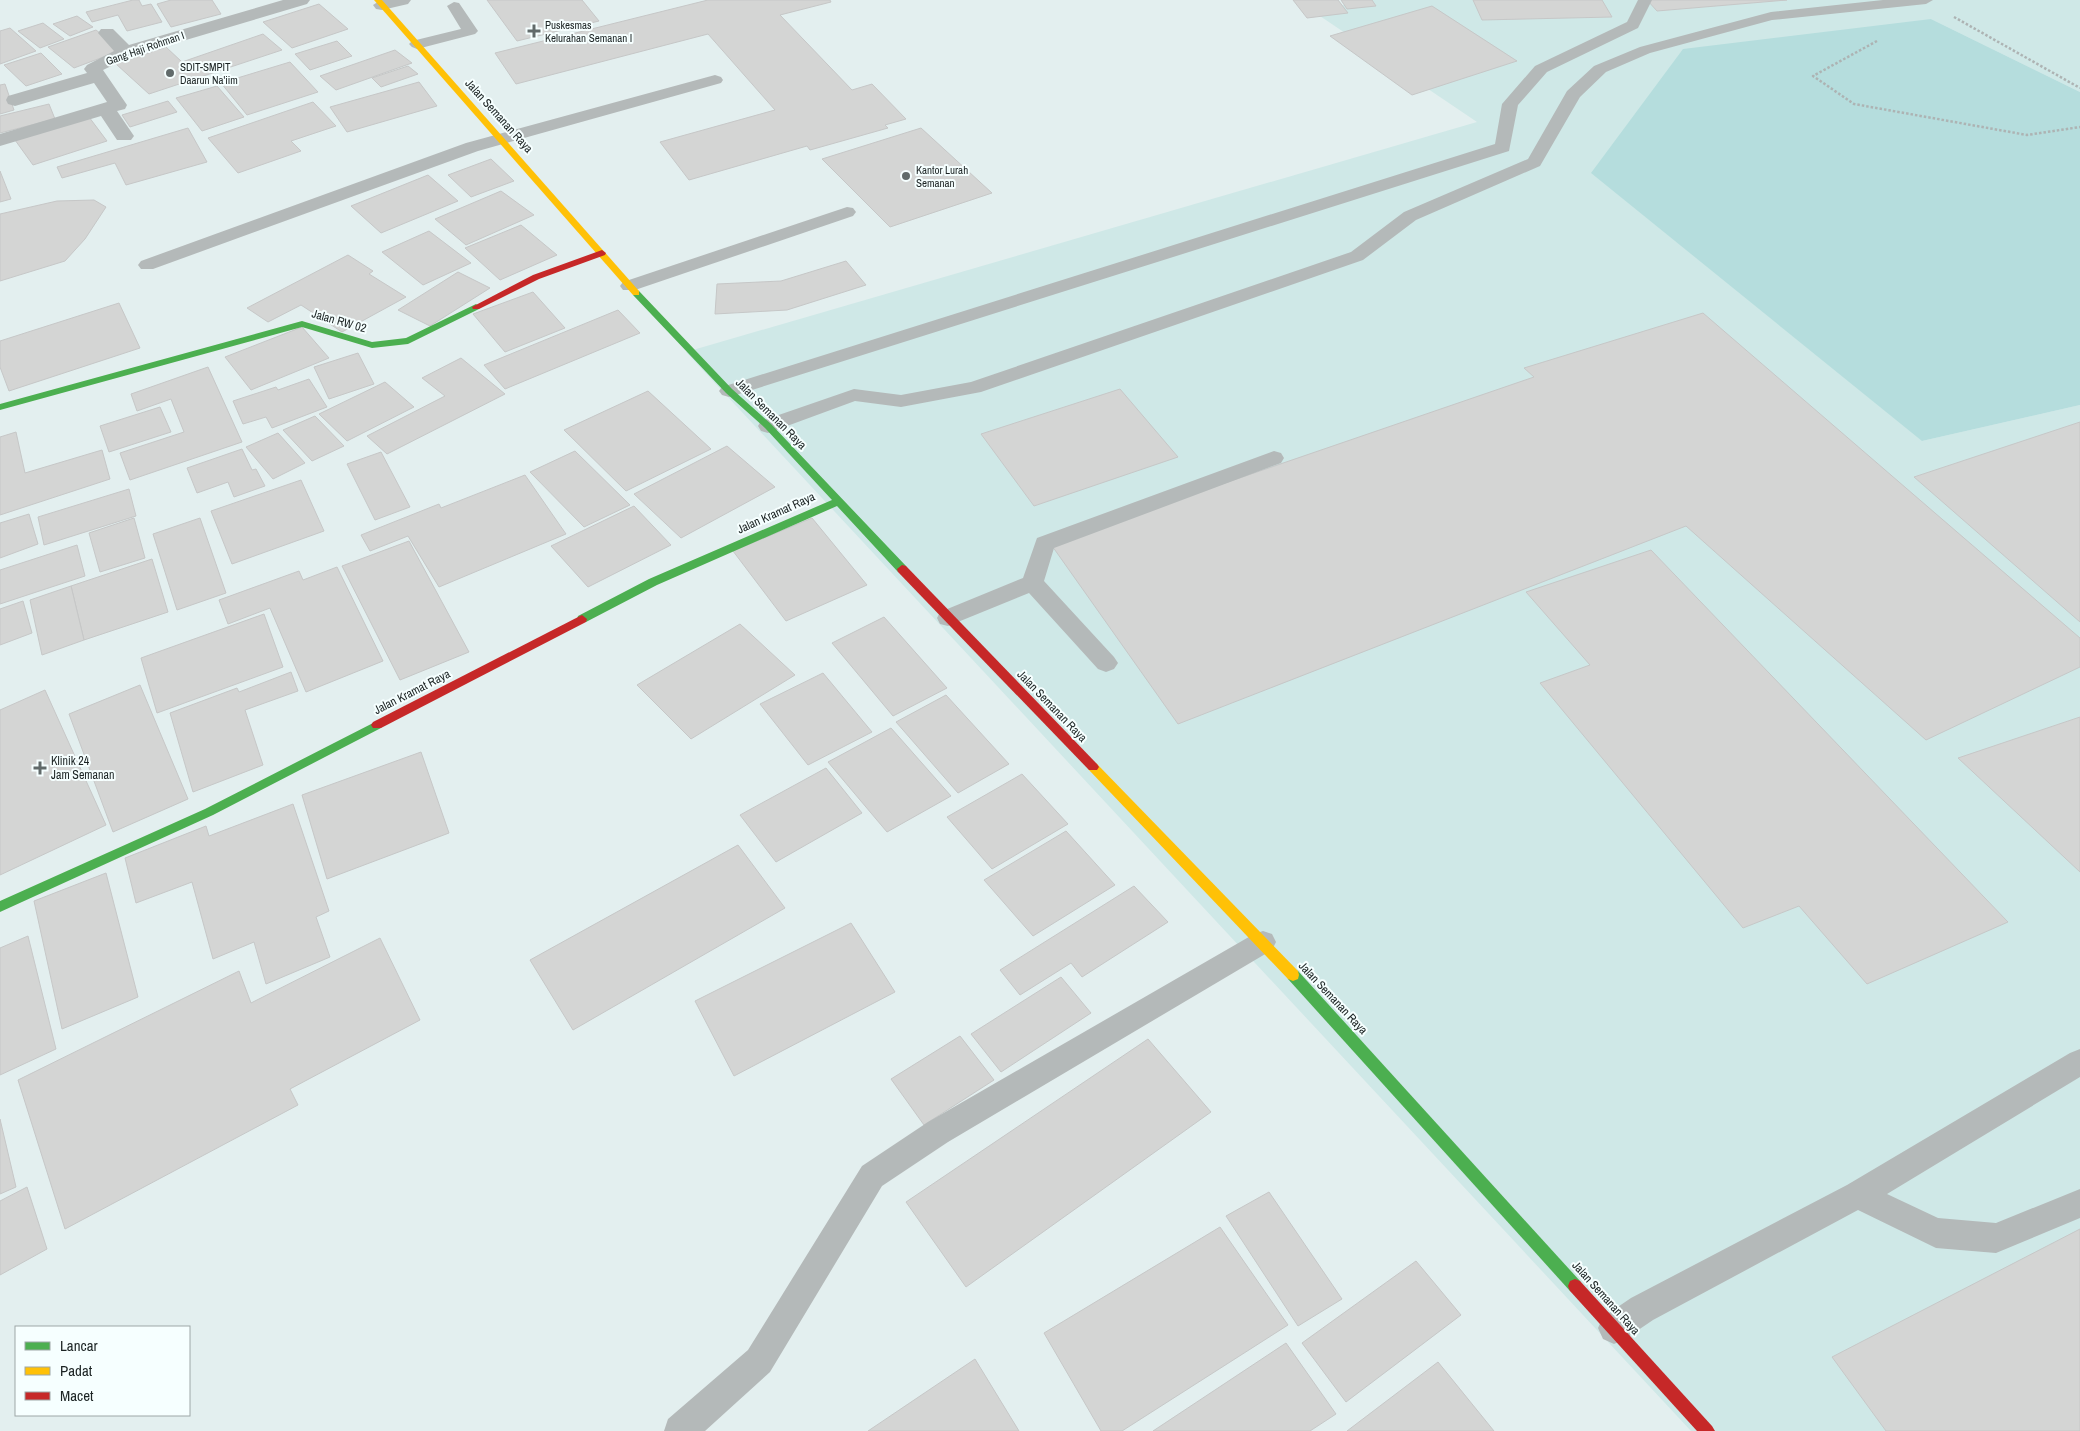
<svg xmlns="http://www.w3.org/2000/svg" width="2080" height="1431" viewBox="0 0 2080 1431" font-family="'Archivo Narrow',sans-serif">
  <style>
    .built { fill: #cfe8e7 }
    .green { fill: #b5dddd }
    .building { fill: #d4d5d4; stroke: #c6c7c7 }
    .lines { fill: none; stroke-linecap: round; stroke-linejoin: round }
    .path { stroke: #adb3b3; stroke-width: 2.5; stroke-dasharray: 2.5 2; stroke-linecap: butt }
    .lane { fill: #b4b9b9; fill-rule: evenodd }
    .street { fill: #b4b9b9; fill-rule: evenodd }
    .fast { fill: #4caf50; fill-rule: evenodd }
    .slow { fill: #ffc107; fill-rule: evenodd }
    .jam { fill: #c62828; fill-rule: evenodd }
    .poi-dot { fill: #616a6a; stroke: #f6ffff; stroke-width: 2 }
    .labels { text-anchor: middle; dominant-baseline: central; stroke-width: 4; stroke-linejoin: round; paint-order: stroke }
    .far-poi-label { font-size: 11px; fill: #1b2323; stroke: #f6ffff; text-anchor: start }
    .far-street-label { font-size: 11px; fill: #1b2323; stroke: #f6ffff }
    .street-label { font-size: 12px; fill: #1b2323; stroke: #f6ffff }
    .poi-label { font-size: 12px; fill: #1b2323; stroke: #f6ffff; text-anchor: start }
  </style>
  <rect width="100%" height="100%" fill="#e3efef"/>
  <polygon class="built" points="1365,0 2080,0 2080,92 1931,19 1922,441 2080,405 2080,1431 1691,1431 686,352 1477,122 1314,12"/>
  <polygon class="green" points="1931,19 2080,92 2080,405 1922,441 1591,173 1683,49"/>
  <g class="building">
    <polygon points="133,0 139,0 142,6 151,4 162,22 127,31 118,15 92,22 86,12"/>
    <polygon points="171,0 212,0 221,14 171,27 157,4"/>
    <polygon points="487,0 582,0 599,21 517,41"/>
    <polygon points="708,0 830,0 831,2 780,15 852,90 872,84 906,119 885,125 888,128 810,150 807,146 689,180 660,142 775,110 708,34 516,84 495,53"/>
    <polygon points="1293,0 1338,0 1348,13 1307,18"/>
    <polygon points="1341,0 1372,0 1376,6 1347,9"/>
    <polygon points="1473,0 1602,0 1612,17 1482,20"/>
    <polygon points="1647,0 1787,0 1657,11"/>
    <polygon points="319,4 348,29 292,48 263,22"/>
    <polygon points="1432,6 1517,61 1412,95 1330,36"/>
    <polygon points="77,16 93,27 70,36 53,24"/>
    <polygon points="43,23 64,39 40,48 18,31"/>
    <polygon points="10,28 36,51 0,64 0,31"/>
    <polygon points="96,30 122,50 74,68 48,47"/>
    <polygon points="263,34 282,50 149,94 116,64 166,47 182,62"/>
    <polygon points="337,41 352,56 310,70 295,54"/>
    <polygon points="395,50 412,63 336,90 320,76"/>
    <polygon points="41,53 62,74 26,86 4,65"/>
    <polygon points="290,62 318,92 247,115 221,83"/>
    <polygon points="408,66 418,74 381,87 372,78"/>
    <polygon points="419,82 437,106 347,132 330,107"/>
    <polygon points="5,84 14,110 0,114 0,85"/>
    <polygon points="217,86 244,117 202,131 176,98"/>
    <polygon points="168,101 177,112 130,127 122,115"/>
    <polygon points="313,102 336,126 291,141 301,151 238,173 208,138"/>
    <polygon points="49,104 55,119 0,133 0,116"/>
    <polygon points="89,117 107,141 33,165 15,140"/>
    <polygon points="188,128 207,162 126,185 115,163 62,178 57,167"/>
    <polygon points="921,128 992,193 890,227 822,159"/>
    <polygon points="491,159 514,181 471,197 448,175"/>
    <polygon points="0,171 11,199 0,202"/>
    <polygon points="428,175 458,201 381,233 351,206"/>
    <polygon points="501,191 534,215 466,245 435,219"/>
    <polygon points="94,200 106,207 85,239 65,261 0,281 0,214 57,201"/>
    <polygon points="521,225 557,255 500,280 465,248"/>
    <polygon points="429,231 471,263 423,285 382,252"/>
    <polygon points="348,255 373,271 369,274 406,297 342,332 301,305 268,322 247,308"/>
    <polygon points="846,261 866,285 787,310 715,314 717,284 781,281"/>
    <polygon points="458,272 490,288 430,326 398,310"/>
    <polygon points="533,292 565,328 505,352 473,314"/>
    <polygon points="119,303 140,348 9,391 0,367 0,341"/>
    <polygon points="618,310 640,333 505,389 484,365"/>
    <polygon points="1703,313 2080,638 2080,667 1926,740 1686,526 1178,724 1050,543 1534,377 1524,368"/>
    <polygon points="302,327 329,358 251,390 225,357"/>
    <polygon points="358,353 374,384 329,399 314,367"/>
    <polygon points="461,358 505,394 387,454 367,436 445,396 422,378"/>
    <polygon points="208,367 242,442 130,480 120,453 184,432 171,399 137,411 131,394"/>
    <polygon points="309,379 327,407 272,428 266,417 243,424 233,401 276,387 278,390"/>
    <polygon points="385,382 414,407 347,441 319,414"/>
    <polygon points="1120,389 1178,457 1034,506 981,434"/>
    <polygon points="648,391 711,449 626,491 564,430"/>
    <polygon points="160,407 171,432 109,452 100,426"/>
    <polygon points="315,416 344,446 312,461 283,430"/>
    <polygon points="2080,422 2080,622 1914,477"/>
    <polygon points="16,432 25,473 102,450 110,479 0,515 0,437"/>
    <polygon points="278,433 305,463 273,479 246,447"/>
    <polygon points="727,446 775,487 681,538 634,494"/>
    <polygon points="242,449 252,470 256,469 265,486 234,497 228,482 197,493 187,468"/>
    <polygon points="575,451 630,505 584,527 530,472"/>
    <polygon points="381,452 410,507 375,520 347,464"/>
    <polygon points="525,475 566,534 439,587 408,536 370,551 361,535 439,504 441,508"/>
    <polygon points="301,480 324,531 232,564 211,511"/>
    <polygon points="129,489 136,516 44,545 38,517"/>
    <polygon points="634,506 671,545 588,587 551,546"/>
    <polygon points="29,514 38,544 0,558 0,523"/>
    <polygon points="134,518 145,558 100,572 89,533"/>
    <polygon points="200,518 226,593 177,610 153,534"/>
    <polygon points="812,518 867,585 786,621 733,551"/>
    <polygon points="409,541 469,652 400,680 342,566"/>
    <polygon points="77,545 85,576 0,604 0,570"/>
    <polygon points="1651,550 2008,922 1867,984 1799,906 1743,928 1540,683 1590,665 1526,592"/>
    <polygon points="152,559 168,612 84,640 71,586"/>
    <polygon points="337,567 383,661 306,692 270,608 228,624 219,600 299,571 303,580"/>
    <polygon points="71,586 84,640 42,655 30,600"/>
    <polygon points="23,601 32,633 0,645 0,609"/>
    <polygon points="264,614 283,667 157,713 141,658"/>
    <polygon points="884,617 947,688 893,716 832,643"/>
    <polygon points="740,624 795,675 691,739 637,685"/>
    <polygon points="291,672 298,691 245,710 263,765 193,792 170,713 237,688 239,692"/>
    <polygon points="823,673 872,732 808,765 760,704"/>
    <polygon points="140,685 188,799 113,832 69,714"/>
    <polygon points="45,690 106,825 0,875 0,710"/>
    <polygon points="946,695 1009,764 958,793 896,722"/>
    <polygon points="2080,717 2080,872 1958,758"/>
    <polygon points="891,728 951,796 887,832 828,762"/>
    <polygon points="421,752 449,833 327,879 302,795"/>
    <polygon points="826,768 862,813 776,862 740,815"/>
    <polygon points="1022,774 1068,824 992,869 947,817"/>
    <polygon points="293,804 329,911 316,917 330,957 266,984 254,942 213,959 192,882 136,903 125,858 206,826 209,836"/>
    <polygon points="1066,831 1115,885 1033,936 984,880"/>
    <polygon points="738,845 785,908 573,1030 530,960"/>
    <polygon points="106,873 138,997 62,1029 34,901"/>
    <polygon points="1134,886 1168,922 1082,977 1071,963 1020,995 1000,970"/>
    <polygon points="851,923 895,992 734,1076 695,1001"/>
    <polygon points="28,936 56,1049 0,1075 0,948"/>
    <polygon points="380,938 420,1020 290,1089 298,1105 65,1229 18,1080 239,971 251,1003"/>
    <polygon points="1061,977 1091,1013 1001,1072 971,1034"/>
    <polygon points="960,1036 994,1080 924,1125 891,1079"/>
    <polygon points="1148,1039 1211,1112 966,1287 906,1202"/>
    <polygon points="0,1119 16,1187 0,1194"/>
    <polygon points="27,1187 47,1249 0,1275 0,1201"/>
    <polygon points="1269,1192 1342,1299 1298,1326 1226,1216"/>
    <polygon points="1220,1227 1288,1325 1122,1431 1101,1431 1044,1333"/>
    <polygon points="2080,1229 2080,1431 1886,1431 1832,1357"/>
    <polygon points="1416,1261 1461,1315 1346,1402 1302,1343"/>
    <polygon points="1286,1343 1336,1414 1310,1431 1153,1431"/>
    <polygon points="975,1359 1019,1431 868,1431"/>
    <polygon points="1438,1362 1494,1431 1347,1431"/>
  </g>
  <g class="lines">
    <g class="path">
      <polyline points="1954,17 2080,88"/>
      <polyline points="1877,41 1813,76 1854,104 2027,135 2080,127"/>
    </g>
    <g class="lane">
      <polygon points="1638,0 1652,0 1638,28 1547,72 1518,105 1509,151 736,395 729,397 722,395 719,391 722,387 1495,144 1502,104 1535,66 1627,22"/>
      <polygon points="1883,0 1933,0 1926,4 1772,20 1650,53 1606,72 1580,97 1540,166 1416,220 1363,260 981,392 901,407 855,401 768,433 761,431 758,426 761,421 854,389 901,395 971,382 1351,252 1404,212 1528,159 1567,91 1594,66 1640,47 1771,12"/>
      <polygon points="454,2 459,3 478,31 475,34 417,49 412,47 409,44 412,41 461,29 447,6"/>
      <polygon points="715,75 721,77 723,80 721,83 478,151 153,269 141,269 138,265 141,261 466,143"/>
      <polygon points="847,207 853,208 856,212 853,216 635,290 623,290 620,286 623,282"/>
      <polygon points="1274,451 1281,453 1284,458 1281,463 1054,548 1044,581 1114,657 1118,663 1114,669 1106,672 1098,669 1029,593 948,626 940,624 937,618 940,612 1023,578 1037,538"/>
      <polygon points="1263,931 1272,934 1276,942 1272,950 948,1142 882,1186 770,1372 705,1431 664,1431 668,1419 748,1350 862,1166 928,1122 1254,934"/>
      <polygon points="2080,1049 2080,1077 1887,1194 1938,1218 1996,1223 2080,1189 2080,1218 1996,1253 1936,1248 1858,1210 1653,1320 1625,1339 1614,1344 1603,1339 1598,1328 1603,1317 1631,1298 1847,1185 2070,1053"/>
    </g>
    <g class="street">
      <polygon points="283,0 310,0 307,4 132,56 103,70 127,105 125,109 117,111 134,136 131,140 117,140 101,116 0,146 0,134 107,102 94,83 15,106 8,104 6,100 8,96 87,73 84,69 87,65 114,51 98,33 101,29 113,29 129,45"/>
      <polygon points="381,0 411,0 408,4 382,10 376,9 373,5"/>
    </g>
    <g class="fast">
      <polygon points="636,290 639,291 732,389 771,424 906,566 907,569 906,572 898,572 837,506 657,585 586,622 578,622 577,619 578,616 649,579 832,500 765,428 726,393 633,295 633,291"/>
      <polygon points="476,304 480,307 479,309 408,344 372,348 302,327 0,410 0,404 302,321 372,342 406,338"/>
      <polygon points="377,721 381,722 383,725 381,728 213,815 0,912 0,901 205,809"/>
      <polygon points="1293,969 1298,971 1580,1281 1582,1286 1580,1291 1575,1293 1570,1291 1288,979 1287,975 1288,971"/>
    </g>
    <g class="slow">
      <polygon points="374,0 382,0 639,291 639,295 633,295"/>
      <polygon points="1093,762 1097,764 1298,971 1299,975 1298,979 1293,981 1288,979 1089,770 1087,767 1089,764"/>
    </g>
    <g class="jam">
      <polygon points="602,250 606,253 605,255 539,279 479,309 473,309 472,307 533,275"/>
      <polygon points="902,565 906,566 1097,764 1099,767 1097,770 1089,770 898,572 897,569"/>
      <polygon points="582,615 587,619 586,622 381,728 373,728 371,725 373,722"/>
      <polygon points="1575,1279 1580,1281 1712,1426 1715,1431 1697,1431 1570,1291 1568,1286 1570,1281"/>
    </g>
  </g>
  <g class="poi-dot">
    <path d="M531.5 23.5h5v5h5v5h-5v5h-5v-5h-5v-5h5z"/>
    <circle cx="170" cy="73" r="5"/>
    <circle cx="906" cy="176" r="5"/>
    <path d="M37.5 760.5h5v5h5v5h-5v5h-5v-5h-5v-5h5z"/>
  </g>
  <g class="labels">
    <g class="far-poi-label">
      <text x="545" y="25">Puskesmas<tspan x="545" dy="13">Kelurahan Semanan I</tspan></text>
      <text x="180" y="67">SDIT-SMPIT<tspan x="180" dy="13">Daarun Na'iim</tspan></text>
      <text x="916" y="170">Kantor Lurah<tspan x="916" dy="13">Semanan</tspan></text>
    </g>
    <g class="far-street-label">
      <text transform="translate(145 48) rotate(-19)">Gang Haji Rohman I</text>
    </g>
    <g class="street-label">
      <text transform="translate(499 116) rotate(48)">Jalan Semanan Raya</text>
      <text transform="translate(339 321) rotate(16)">Jalan RW 02</text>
      <text transform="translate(771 414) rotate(45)">Jalan Semanan Raya</text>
      <text transform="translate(776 513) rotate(-24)">Jalan Kramat Raya</text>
      <text transform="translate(412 692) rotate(-27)">Jalan Kramat Raya</text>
      <text transform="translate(1052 706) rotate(46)">Jalan Semanan Raya</text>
      <text transform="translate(1333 998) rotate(47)">Jalan Semanan Raya</text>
      <text transform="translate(1606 1298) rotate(48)">Jalan Semanan Raya</text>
    </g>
    <g class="poi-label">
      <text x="51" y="761">Klinik 24<tspan x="51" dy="14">Jam Semanan</tspan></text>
    </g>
  </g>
  <rect x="15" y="1326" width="175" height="90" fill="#f6ffff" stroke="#9ea7a7"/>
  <rect x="25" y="1342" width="25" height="8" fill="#4caf50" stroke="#9ea7a7"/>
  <text x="60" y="1351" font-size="15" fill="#1b2323">Lancar</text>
  <rect x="25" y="1367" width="25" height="8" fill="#ffc107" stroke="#9ea7a7"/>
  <text x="60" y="1376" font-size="15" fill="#1b2323">Padat</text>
  <rect x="25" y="1392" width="25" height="8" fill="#c62828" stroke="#9ea7a7"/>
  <text x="60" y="1401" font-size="15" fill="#1b2323">Macet</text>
</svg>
